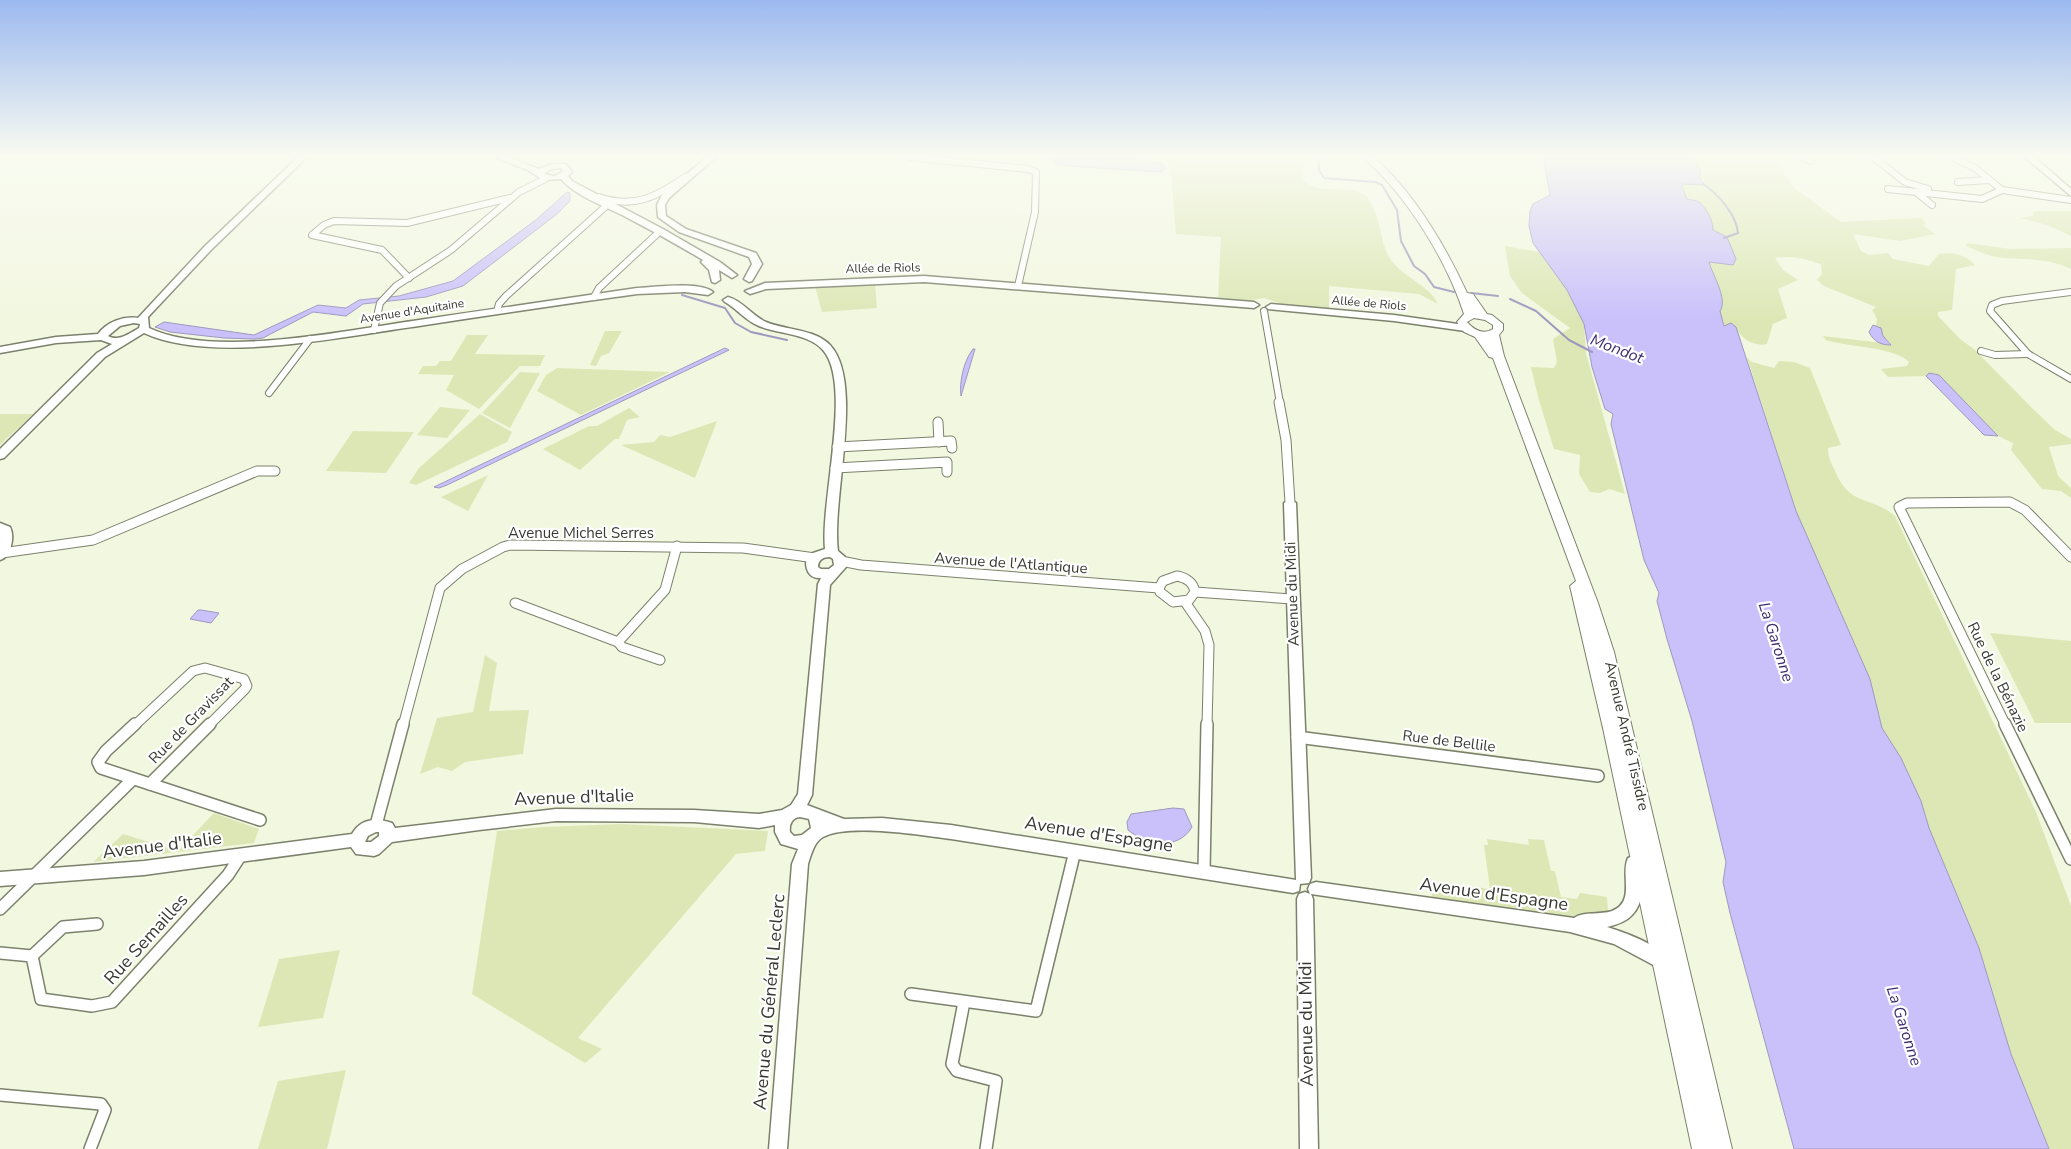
<svg xmlns="http://www.w3.org/2000/svg" width="2071" height="1149" viewBox="0 0 2071 1149" font-family="'Nunito Sans',sans-serif">
  <style>
    .green { fill: #dde7b6 }
    .water { fill: #cac1fb; stroke: #9e98be }
    .lines { fill: none; stroke-linecap: round; stroke-linejoin: round }
    .stream { stroke: #9e98be; stroke-width: 2 }
    .street-far2-casing { stroke: #7c816c; stroke-width: 8 }
    .street-far1-casing { stroke: #7c816c; stroke-width: 11 }
    .street-casing { stroke: #7c816c; stroke-width: 14 }
    .secondary-casing { stroke: #7c816c; stroke-width: 3 }
    .primary-casing { stroke: #7c816c; stroke-width: 2 }
    .street-far2 { stroke: #fff; stroke-width: 6 }
    .street-far1 { stroke: #fff; stroke-width: 9 }
    .street { stroke: #fff; stroke-width: 11 }
    .secondary { fill: #fff; fill-rule: evenodd }
    .primary { fill: #fff; fill-rule: evenodd }
    .labels { text-anchor: middle; dominant-baseline: central; stroke-width: 4.5; stroke-linejoin: round; paint-order: stroke }
    .far-street-label { font-size: 12px; fill: #383a31; stroke: #fff }
    .street-label { font-size: 15px; fill: #383a31; stroke: #fff }
    .water-label { font-size: 16px; font-style: italic; fill: #3e2d70; stroke: #fff }
    .near-street-label { font-size: 18px; fill: #383a31; stroke: #fff }
  </style>
  <rect width="100%" height="100%" fill="#f2f7e0"/>
  <g class="green">
    <path d="M1185,157H1292L1304,164L1301,171L1303,181C1324,196 1346,184 1363,194C1378,202 1380,238 1387,253C1398,277 1429,283 1438,304L1419,294L1329,286V309L1282,304L1264,298L1246,301L1218,299L1221,237L1176,234L1170,160Z"/>
    <path d="M1692,157H1766L1777,161L1793,187L1841,222L1922,218L1926,224L1923,225L1935,234L1900,241L1853,234L1861,251L1869,255L1888,253L1893,259L1929,266L1939,254C1954,252 1964,254 1975,265L1956,269L1952,310L1938,312V316L1960,339L1975,350L2032,408L2055,430L2071,439V444L2049,447L2058,476L2071,488V498L2061,491L2042,489L2011,450L2013,443L1998,436L1933,373L1926,376L1888,377L1881,369L1907,366L1909,362C1896,347 1846,347 1826,340L1823,336L1891,344L1883,336L1880,327L1876,326L1877,319L1872,310L1876,307L1824,286L1817,280L1822,274L1821,264C1806,259 1791,255 1775,258L1783,270L1798,280L1778,289L1787,318L1773,324L1767,344C1755,347 1740,339 1736,327L1725,326L1720,311L1722,300L1709,262L1732,265L1736,259L1727,237L1713,230V222C1704,214 1678,197 1683,184L1701,185L1706,183L1699,177L1701,172Z"/>
    <polygon points="2034,211 2071,211 2071,236 2047,225 2020,218 2033,216"/>
    <path d="M1966,243L2011,249L2071,248V269C2047,257 2022,260 1996,257C1986,255 1976,250 1966,246Z"/>
    <polygon points="1505,246 1539,252 1567,290 1584,324 1586,353 1625,494 1609,489 1600,493 1590,492 1579,474 1580,455 1554,449 1538,397 1531,367 1554,368 1557,362 1553,339 1570,328 1522,293 1510,276"/>
    <polygon points="875,282 877,308 822,312 815,286"/>
    <polygon points="605,331 622,331 609,353 601,356 596,366 590,365"/>
    <polygon points="467,335 488,335 475,354 545,355 540,366 520,366 479,409 446,390 454,375 418,374 423,366 436,366 440,361 451,361"/>
    <path d="M1747,357L1752,362L1774,368L1779,361L1794,362L1810,368L1841,445L1828,448C1828,456 1831,463 1835,471C1850,507 1870,495 1895,516L2036,812L2071,906V1149H2049L2048,1146L2011,1054L1979,948L1929,828L1921,801L1901,758L1882,728L1870,679L1796,511Z"/>
    <polygon points="557,368 670,372 581,415 537,391 546,375"/>
    <polygon points="520,372 540,373 510,428 482,413"/>
    <polygon points="440,407 470,410 447,438 417,435"/>
    <polygon points="629,408 640,417 627,420 619,439 615,439 580,470 543,449 589,426 597,426"/>
    <polygon points="0,414 33,414 0,445"/>
    <polygon points="480,414 512,432 507,442 416,485 409,483 419,468"/>
    <polygon points="717,421 695,478 621,445 654,442 660,435 670,437"/>
    <polygon points="353,431 414,432 386,473 326,471"/>
    <polygon points="488,475 468,511 441,497"/>
    <polygon points="1990,633 2071,641 2071,723 2035,723"/>
    <polygon points="485,655 497,663 489,711 529,710 523,754 465,762 452,771 438,767 420,774 437,718 473,712"/>
    <polygon points="214,813 259,829 254,843 93,862 123,834 178,851"/>
    <polygon points="621,824 768,831 765,851 736,854 578,1038 602,1049 585,1063 472,994 497,831 543,827"/>
    <polygon points="1487,839 1529,845 1528,839 1544,840 1551,871 1555,871 1561,897 1577,899 1580,893 1607,897 1608,912 1597,918 1568,918 1434,901 1430,890 1440,891 1439,882 1490,889 1484,845 1488,845"/>
    <polygon points="340,950 323,1018 258,1027 279,959"/>
    <polygon points="346,1070 327,1149 258,1149 278,1081"/>
  </g>
  <g class="water">
    <polygon points="1052,157 1117,157 1162,163 1165,168 1161,172 1069,166 1055,164"/>
    <path d="M1543,157H1692L1701,172L1699,177L1705,185L1683,184L1682,187L1687,199C1691,200 1696,200 1699,202C1707,209 1713,220 1713,230L1727,237L1736,259L1733,265L1709,262C1713,276 1728,299 1720,311L1724,326L1731,323L1736,327L1796,511L1870,679L1882,728L1901,758L1921,801L1929,828L1979,948L2011,1054L2049,1149H1794L1730,913L1723,882L1726,862L1692,721L1667,639L1657,601L1659,593L1644,560L1611,424L1613,414L1605,409L1592,367L1584,324L1567,290L1533,243L1529,226L1530,211L1533,204L1550,195Z"/>
    <polygon points="567,192 570,193 570,201 557,214 463,286 426,297 363,304 346,316 313,312 263,338 254,339 224,338 170,332 155,327 164,322 254,335 318,305 346,308 359,300 399,296 453,281 537,219"/>
    <path d="M1873,325L1881,328L1883,336L1891,345C1881,345 1874,342 1869,332Z"/>
    <polygon points="725,348 729,350 447,485 439,488 434,487"/>
    <path d="M973,349H975L961,396C959,382 964,360 973,349Z"/>
    <polygon points="1929,373 1939,375 1998,436 1984,435 1926,376"/>
    <polygon points="198,610 201,610 219,613 211,623 190,619"/>
    <path d="M1173,808L1184,809L1192,827C1178,851 1146,845 1128,830L1127,822L1131,814Z"/>
  </g>
  <g class="lines">
    <g class="stream">
      <polyline points="1318,157 1319,170 1324,178 1375,182 1382,185 1397,210 1401,241 1414,266 1425,274 1434,287 1454,292"/>
      <path d="M1703,184C1718,194 1736,214 1738,233L1724,238"/>
      <polyline points="1471,293 1498,296"/>
      <polyline points="682,295 725,308 735,323 751,332 787,340"/>
      <polyline points="1510,299 1536,311 1569,340 1592,352"/>
    </g>
    <g class="street-far2-casing">
      <g id="street-far2">
        <polyline points="909,157 1028,169 1036,172 1035,212 1018,286"/>
        <polyline points="1800,157 1811,161"/>
        <polyline points="1873,157 1905,182 1928,189"/>
        <polyline points="1952,157 1975,168 2002,190 2071,200"/>
        <polyline points="1958,182 1989,180"/>
        <polyline points="1888,189 1982,199 2002,190"/>
        <polyline points="1916,192 1932,205"/>
        <path d="M599,197C634,209 656,197 685,177"/>
        <polyline points="409,278 382,250 312,235 324,225 334,221 407,223 510,198"/>
        <polyline points="2071,292 2002,301 1992,305 1990,311 2028,354 2071,379"/>
        <polyline points="594,297 599,288 657,234"/>
        <polyline points="497,311 499,304 506,296 605,207"/>
        <polyline points="1264,311 1280,403"/>
        <polyline points="374,330 380,303 396,286 451,250 519,192 545,179"/>
        <polyline points="1981,351 1995,355 2028,354"/>
        <polyline points="269,393 310,339"/>
      </g>
    </g>
    <g class="street-far1-casing">
      <g id="street-far1">
        <polyline points="1279,402 1286,440 1290,503"/>
        <polyline points="938,422 939,442"/>
        <polyline points="837,447 951,441 952,448"/>
        <polyline points="835,468 947,462 947,472"/>
        <polyline points="2,553 93,540 257,471 275,471"/>
        <polyline points="841,561 861,565 1159,588"/>
        <path d="M1177,576C1187,578 1193,582 1195,592L1189,600L1173,602L1160,592L1159,588L1163,581Z"/>
        <polyline points="1195,592 1292,599"/>
        <polyline points="1185,602 1205,631 1209,645 1207,726"/>
        <polyline points="515,603 618,642 665,590 677,546"/>
        <polyline points="618,642 622,647 660,660"/>
        <polyline points="134,726 193,671 205,668 244,679 247,686 245,689 208,726"/>
        <polyline points="403,726 440,588 462,569 503,547 510,545 743,548 815,558"/>
        <polyline points="2006,726 1899,507 1907,503 2010,502 2025,510 2071,557"/>
      </g>
    </g>
    <g class="street-casing">
      <g id="street">
        <polyline points="135,724 106,751 98,762 101,768 260,820"/>
        <polyline points="2005,724 2071,859"/>
        <polyline points="1297,737 1598,776"/>
        <polyline points="150,784 210,724"/>
        <polyline points="376,825 403,724"/>
        <polyline points="1204,871 1207,724"/>
        <polyline points="0,909 133,779"/>
        <polyline points="0,953 32,956 41,999 92,1006 112,1002 228,875 241,855"/>
        <polyline points="32,956 63,927 97,924"/>
        <polyline points="911,994 1036,1011 1075,851"/>
        <polyline points="964,1002 952,1064 957,1071 996,1081 986,1149"/>
        <polyline points="0,1095 101,1104 105,1110 90,1149"/>
      </g>
    </g>
    <g class="secondary-casing">
      <g id="secondary">
        <path d="M298,157H307L211,250L148,317L149,328C215,359 347,330 419,320C492,309 564,299 637,288C655,287 700,281 713,292L708,295L685,292L637,294C564,304 491,315 419,326C345,336 212,365 144,333L105,357L4,458L0,459V449L97,353L112,344L101,340L56,343L0,353V347L56,337L98,334C107,322 123,316 138,318L205,246ZM134,323L140,324L139,328C130,333 119,342 108,336L120,326Z"/>
        <path d="M494,157H507L539,169L552,164H566L572,172L568,176L572,181L663,229L720,262L737,275L732,278L719,270L720,280L715,283L712,282L709,270L701,262L703,260C676,244 649,229 622,215C602,205 576,196 561,179L543,180L528,170ZM561,168L563,172L554,176L544,174L551,169Z"/>
        <polygon points="707,157 716,157 669,198 665,205 666,216 686,229 756,253 762,264 752,281 749,282 744,279 752,264 749,257 679,232 658,217 657,205 662,195"/>
        <polygon points="2025,157 2034,157 2071,189 2071,196"/>
        <polygon points="924,276 1254,302 1259,305 1254,308 924,282 766,289 750,294 745,291 765,283"/>
        <path d="M728,297C743,301 752,316 766,322C785,330 815,329 830,345C865,383 831,499 838,551L845,557L846,567L830,585L812,795L807,805L844,819L882,818L951,825L1296,880L1284,503L1290,499L1296,503L1311,878L1309,883L1300,884L1299,891L1293,893L951,839C922,835 848,823 823,837C814,842 811,855 808,864L787,1149H769L792,864L798,849L781,844L775,832V825L759,828L694,822L556,821L479,830L392,842L379,854L374,856L356,854L351,847L144,875L0,886V872L144,861L352,834C361,818 377,818 392,823L395,828L556,809L694,810L759,814L782,810L791,805L798,794L818,584L821,578C811,579 806,572 806,562L813,553L825,549C820,501 853,384 823,350C808,333 778,334 759,326C746,321 737,309 725,302L723,300ZM830,557L833,559L834,565L829,569H821L818,567C818,560 823,557 830,557ZM800,817L809,819L811,828L802,835L794,836L790,832C789,824 792,818 800,817ZM376,832H379V836L371,842H365L368,836Z"/>
        <polygon points="1271,304 1394,315 1465,325 1470,328 1465,331 1394,321 1268,309 1266,307"/>
        <path d="M0,523L10,527C15,536 11,557 0,560Z"/>
        <path d="M1633,856L1638,858C1646,874 1645,902 1632,915C1626,922 1615,925 1607,927C1623,932 1661,945 1667,960L1665,966L1659,968L1614,944L1570,932L1311,894L1313,899L1318,1149H1300L1297,899L1299,894L1305,892L1310,894L1308,889L1310,884L1316,882L1574,918C1584,911 1600,915 1612,911C1636,901 1620,875 1628,858Z"/>
      </g>
    </g>
    <g class="primary-casing">
      <path id="primary" d="M1367,157H1374C1414,193 1445,245 1467,293L1473,294L1487,314L1492,315L1503,324V330L1499,335L1504,356L1598,603L1614,652L1732,1149H1692L1603,728L1570,586L1576,581L1493,358L1489,357L1475,337L1464,332L1457,322L1464,314C1447,261 1408,198 1367,161ZM1474,318L1485,320L1493,325V329C1483,335 1474,330 1467,322Z"/>
    </g>
    <use href="#street-far2" class="street-far2"/>
    <use href="#street-far1" class="street-far1"/>
    <use href="#street" class="street"/>
    <use href="#secondary" class="secondary"/>
    <use href="#primary" class="primary"/>
  </g>
  <linearGradient id="sky" x2="0" y2="1"><stop stop-color="#9cb9f0"/><stop offset="0.49" stop-color="#f9fbf1"/><stop offset="1" stop-color="#f9fbf1" stop-opacity="0"/></linearGradient>
  <rect width="2071" height="318" fill="url(#sky)"/>
  <g class="labels">
    <g class="far-street-label">
      <text transform="translate(883 268) rotate(-1)">Allée de Riols</text>
      <text transform="translate(1369 303) rotate(5)">Allée de Riols</text>
      <text transform="translate(412 311) rotate(-9)">Avenue d'Aquitaine</text>
    </g>
    <g class="street-label">
      <text x="581" y="533">Avenue Michel Serres</text>
      <text transform="translate(1011 563) rotate(4)">Avenue de l'Atlantique</text>
      <text transform="translate(1292 594) rotate(-92)">Avenue du Midi</text>
      <text transform="translate(1998 677) rotate(64)">Rue de la Bénazie</text>
      <text transform="translate(191 720) rotate(-46)">Rue de Gravissat</text>
      <text transform="translate(1627 736) rotate(77)">Avenue André Tissidre</text>
      <text transform="translate(1449 741) rotate(7)">Rue de Bellile</text>
    </g>
    <g class="water-label">
      <text transform="translate(1617 349) rotate(21)">Mondot</text>
      <text transform="translate(1776 642) rotate(72)">La Garonne</text>
      <text transform="translate(1904 1026) rotate(72)">La Garonne</text>
    </g>
    <g class="near-street-label">
      <text transform="translate(574 797) rotate(-2)">Avenue d'Italie</text>
      <text transform="translate(1099 834) rotate(9)">Avenue d'Espagne</text>
      <text transform="translate(162 845) rotate(-7)">Avenue d'Italie</text>
      <text transform="translate(1494 894) rotate(8)">Avenue d'Espagne</text>
      <text transform="translate(146 939) rotate(-48)">Rue Semailles</text>
      <text transform="translate(769 1002) rotate(-85)">Avenue du Général Leclerc</text>
      <text transform="translate(1306 1024) rotate(-91)">Avenue du Midi</text>
    </g>
  </g>
</svg>
